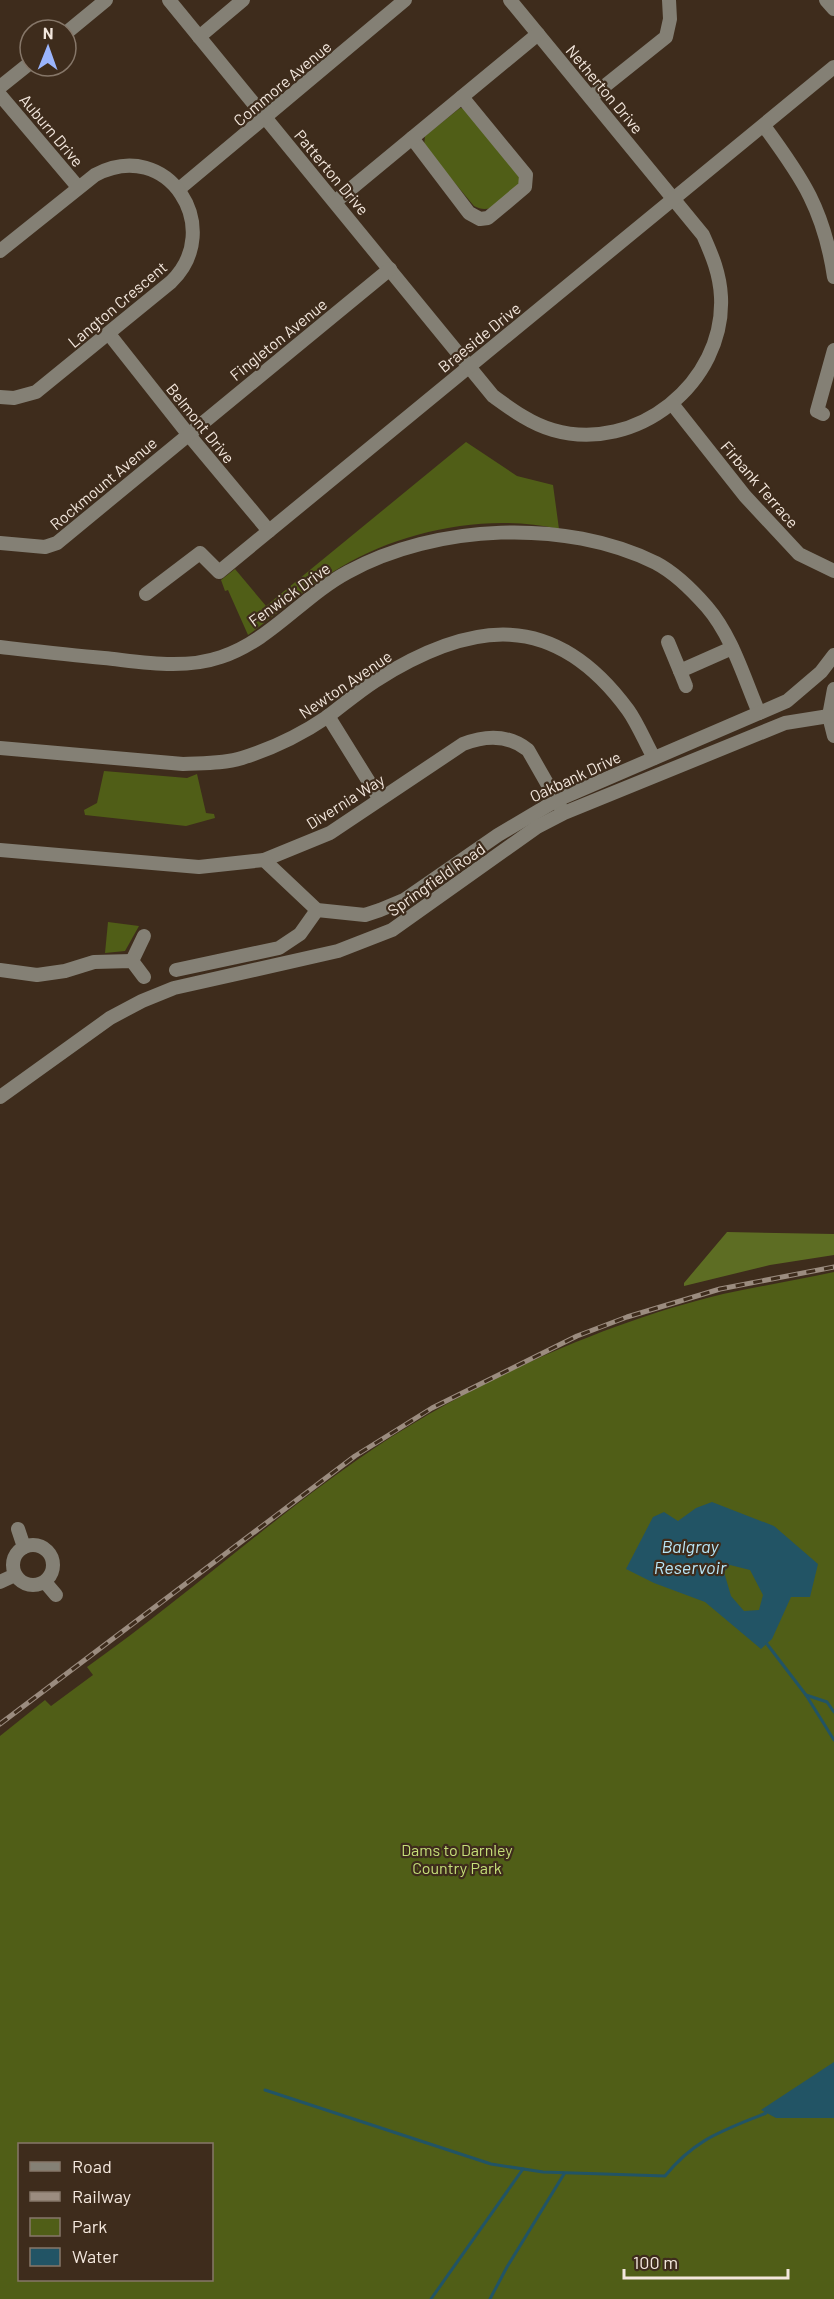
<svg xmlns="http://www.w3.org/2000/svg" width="834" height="2299" viewBox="0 0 834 2299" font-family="Barlow,sans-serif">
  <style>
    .green { fill: #505e17; fill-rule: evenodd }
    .forest { fill: #5d6d23 }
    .water { fill: #225465; fill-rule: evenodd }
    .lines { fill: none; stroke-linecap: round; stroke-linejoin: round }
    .stream { stroke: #225465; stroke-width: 3 }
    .minor { stroke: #848075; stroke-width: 14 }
    .rail-casing { stroke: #9b8c7f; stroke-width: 5 }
    .rail { stroke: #3e2c1c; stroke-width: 3; stroke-dasharray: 9; stroke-linecap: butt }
    .labels { text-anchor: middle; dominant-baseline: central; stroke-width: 4.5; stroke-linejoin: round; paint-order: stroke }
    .street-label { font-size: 16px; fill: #f3e7dd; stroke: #3e2c1c }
    .park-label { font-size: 16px; fill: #c6df7a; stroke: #3e2c1c }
    .water-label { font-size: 18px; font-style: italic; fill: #b9e6f7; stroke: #3e2c1c }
  </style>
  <rect width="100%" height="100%" fill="#3e2c1c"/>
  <g class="green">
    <path d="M460,108L468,109L518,171L520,181L517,186C504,198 492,216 474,206L424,146L425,136Z"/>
    <path d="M466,442L517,476L553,485L559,529C488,513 403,530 341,567C308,586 279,613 248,635L228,590L225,591L221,580L235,569L266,606Z"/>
    <polygon points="104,771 187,778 197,774 206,813 214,814 215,818 186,826 85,815 84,810 97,803"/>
    <polygon points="108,922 139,926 125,951 105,953"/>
    <path d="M834,1272V2299H0V1736L45,1700L51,1706L93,1675L87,1667C179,1602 264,1525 357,1460C459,1388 601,1323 723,1294C760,1286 797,1280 834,1272ZM20,2144H212V2280H20Z"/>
  </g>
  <polygon class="forest" points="727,1232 834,1234 834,1255 770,1265 684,1286 684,1283"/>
  <g class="water">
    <path d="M712,1502L774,1526L818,1564L810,1597H791L772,1639L761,1649L705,1602L654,1583L626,1569L653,1517L664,1512L678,1521L696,1508ZM730,1565L750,1570L763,1595L759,1610L744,1611L731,1596L724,1572Z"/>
    <polygon points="834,2062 834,2118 776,2118 761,2110"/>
  </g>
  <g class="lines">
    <g class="stream">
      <polyline points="767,1644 806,1695 827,1702 834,1712"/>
      <polyline points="806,1695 834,1740"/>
      <path d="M265,2090L491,2164L543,2172L665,2176C696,2138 723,2131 766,2113"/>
      <polyline points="431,2299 523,2169"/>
      <polyline points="490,2299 507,2267 564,2174"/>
    </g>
    <g class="minor">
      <path d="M169,0L493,396C511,409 531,424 553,430C636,454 725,383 721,297C720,274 712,255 703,235L510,0"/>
      <polyline points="826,0 834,9"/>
      <polyline points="66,33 106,0"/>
      <polyline points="199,37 243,0"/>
      <polyline points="0,87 30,63"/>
      <polyline points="0,95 78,187"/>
      <polyline points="591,97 666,37 670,19 669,0"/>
      <path d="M764,126C803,179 824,210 834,277"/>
      <polyline points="412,138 469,213 480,219 488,218 525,187 526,175 462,97"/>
      <polyline points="179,189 405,0"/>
      <polyline points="336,201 538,34"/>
      <path d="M0,251L95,175C168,136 226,229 171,282L36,392L14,398L0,397"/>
      <polyline points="109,334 188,434 269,531"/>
      <polyline points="673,405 745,496 799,554 834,571"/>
      <polyline points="823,414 817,411 834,350"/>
      <polyline points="0,543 45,547 57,543 390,269"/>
      <polyline points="146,594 200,553 219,572 834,67"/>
      <polyline points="668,642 680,671 732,648"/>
      <path d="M0,647C35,651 69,655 104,658C142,662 183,670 221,657C270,641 303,596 348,572C436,524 565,518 656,563C675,573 693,591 707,607C732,636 744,678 759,713"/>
      <polyline points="680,671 686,686"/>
      <polyline points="834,689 829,716 834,736"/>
      <polyline points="328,716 379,798"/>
      <path d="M0,748L183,764C203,763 223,764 242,758C271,749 302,734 327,717C343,705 358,692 375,681C471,620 554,609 628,710C638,724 645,742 654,758"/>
      <path d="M0,850L199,867L264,860L330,833L463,744C486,735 508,734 528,750L560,806"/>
      <polyline points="264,860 317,910 365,915 380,910 404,900 498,835 557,800 787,701 821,672 834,655"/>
      <polyline points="132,961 144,936"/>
      <polyline points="0,970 37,975 65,971 94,962 132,961 144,977"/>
      <polyline points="176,970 279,948 300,934 317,910"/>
      <polyline points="0,1097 110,1018 142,1001 174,988 338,951 392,930 537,827 564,813 785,723 829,716"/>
      <polyline points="18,1529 24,1547"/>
      <circle cx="33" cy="1565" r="20"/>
      <polyline points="0,1582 15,1575"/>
      <polyline points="45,1582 56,1595"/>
    </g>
    <g class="rail-casing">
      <polyline id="rail" points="0,1724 355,1456 432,1408 577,1336 627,1317 720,1289 834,1267"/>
    </g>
    <use href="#rail" class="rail"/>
  </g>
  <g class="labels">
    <g class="street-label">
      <text transform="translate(282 83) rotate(-40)">Commore Avenue</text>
      <text transform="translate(605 89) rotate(50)">Netherton Drive</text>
      <text transform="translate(52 130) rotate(50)">Auburn Drive</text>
      <text transform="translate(332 172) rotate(50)">Patterton Drive</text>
      <text transform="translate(117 304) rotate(-40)">Langton Crescent</text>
      <text transform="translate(479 337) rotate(-39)">Braeside Drive</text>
      <text transform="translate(278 339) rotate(-39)">Fingleton Avenue</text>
      <text transform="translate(201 423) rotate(51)">Belmont Drive</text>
      <text transform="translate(103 483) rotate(-40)">Rockmount Avenue</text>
      <text transform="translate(760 484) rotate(49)">Firbank Terrace</text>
      <text transform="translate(289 594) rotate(-36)">Fenwick Drive</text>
      <text transform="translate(345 684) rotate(-34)">Newton Avenue</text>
      <text transform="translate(575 776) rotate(-25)">Oakbank Drive</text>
      <text transform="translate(345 801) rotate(-32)">Divernia Way</text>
      <text transform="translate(436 879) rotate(-35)">Springfield Road</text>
    </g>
    <g class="park-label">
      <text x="457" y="1849">Dams to Darnley<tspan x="457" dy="18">Country Park</tspan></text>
    </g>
    <g class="water-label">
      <text x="690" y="1546">Balgray<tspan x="690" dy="21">Reservoir</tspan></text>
    </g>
  </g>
  <rect x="18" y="2143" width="195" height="138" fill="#3e2c1c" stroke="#867769" stroke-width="1.5"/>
  <rect x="30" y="2162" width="30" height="9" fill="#848075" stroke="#867769" stroke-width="1.5"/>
  <text x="72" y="2173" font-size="18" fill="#f3e7dd">Road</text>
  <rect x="30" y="2192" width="30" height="9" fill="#9b8c7f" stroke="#867769" stroke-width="1.5"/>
  <text x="72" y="2203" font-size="18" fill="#f3e7dd">Railway</text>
  <rect x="30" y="2218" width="30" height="18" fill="#505e17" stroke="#867769" stroke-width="1.5"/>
  <text x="72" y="2233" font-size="18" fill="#f3e7dd">Park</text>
  <rect x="30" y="2248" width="30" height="18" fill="#225465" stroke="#867769" stroke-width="1.5"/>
  <text x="72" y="2263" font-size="18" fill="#f3e7dd">Water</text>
  <g transform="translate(48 48) rotate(1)"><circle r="28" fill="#3e2c1c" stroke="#867769" stroke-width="1.5"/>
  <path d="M0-4.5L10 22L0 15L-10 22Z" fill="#9bb5fd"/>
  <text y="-9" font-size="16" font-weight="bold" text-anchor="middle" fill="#f3e7dd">N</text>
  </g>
  <path d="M624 2269v9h164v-9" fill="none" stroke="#f3e7dd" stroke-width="3"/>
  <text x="633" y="2269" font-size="18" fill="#f3e7dd" stroke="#3e2c1c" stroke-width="4.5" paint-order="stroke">100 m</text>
</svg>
